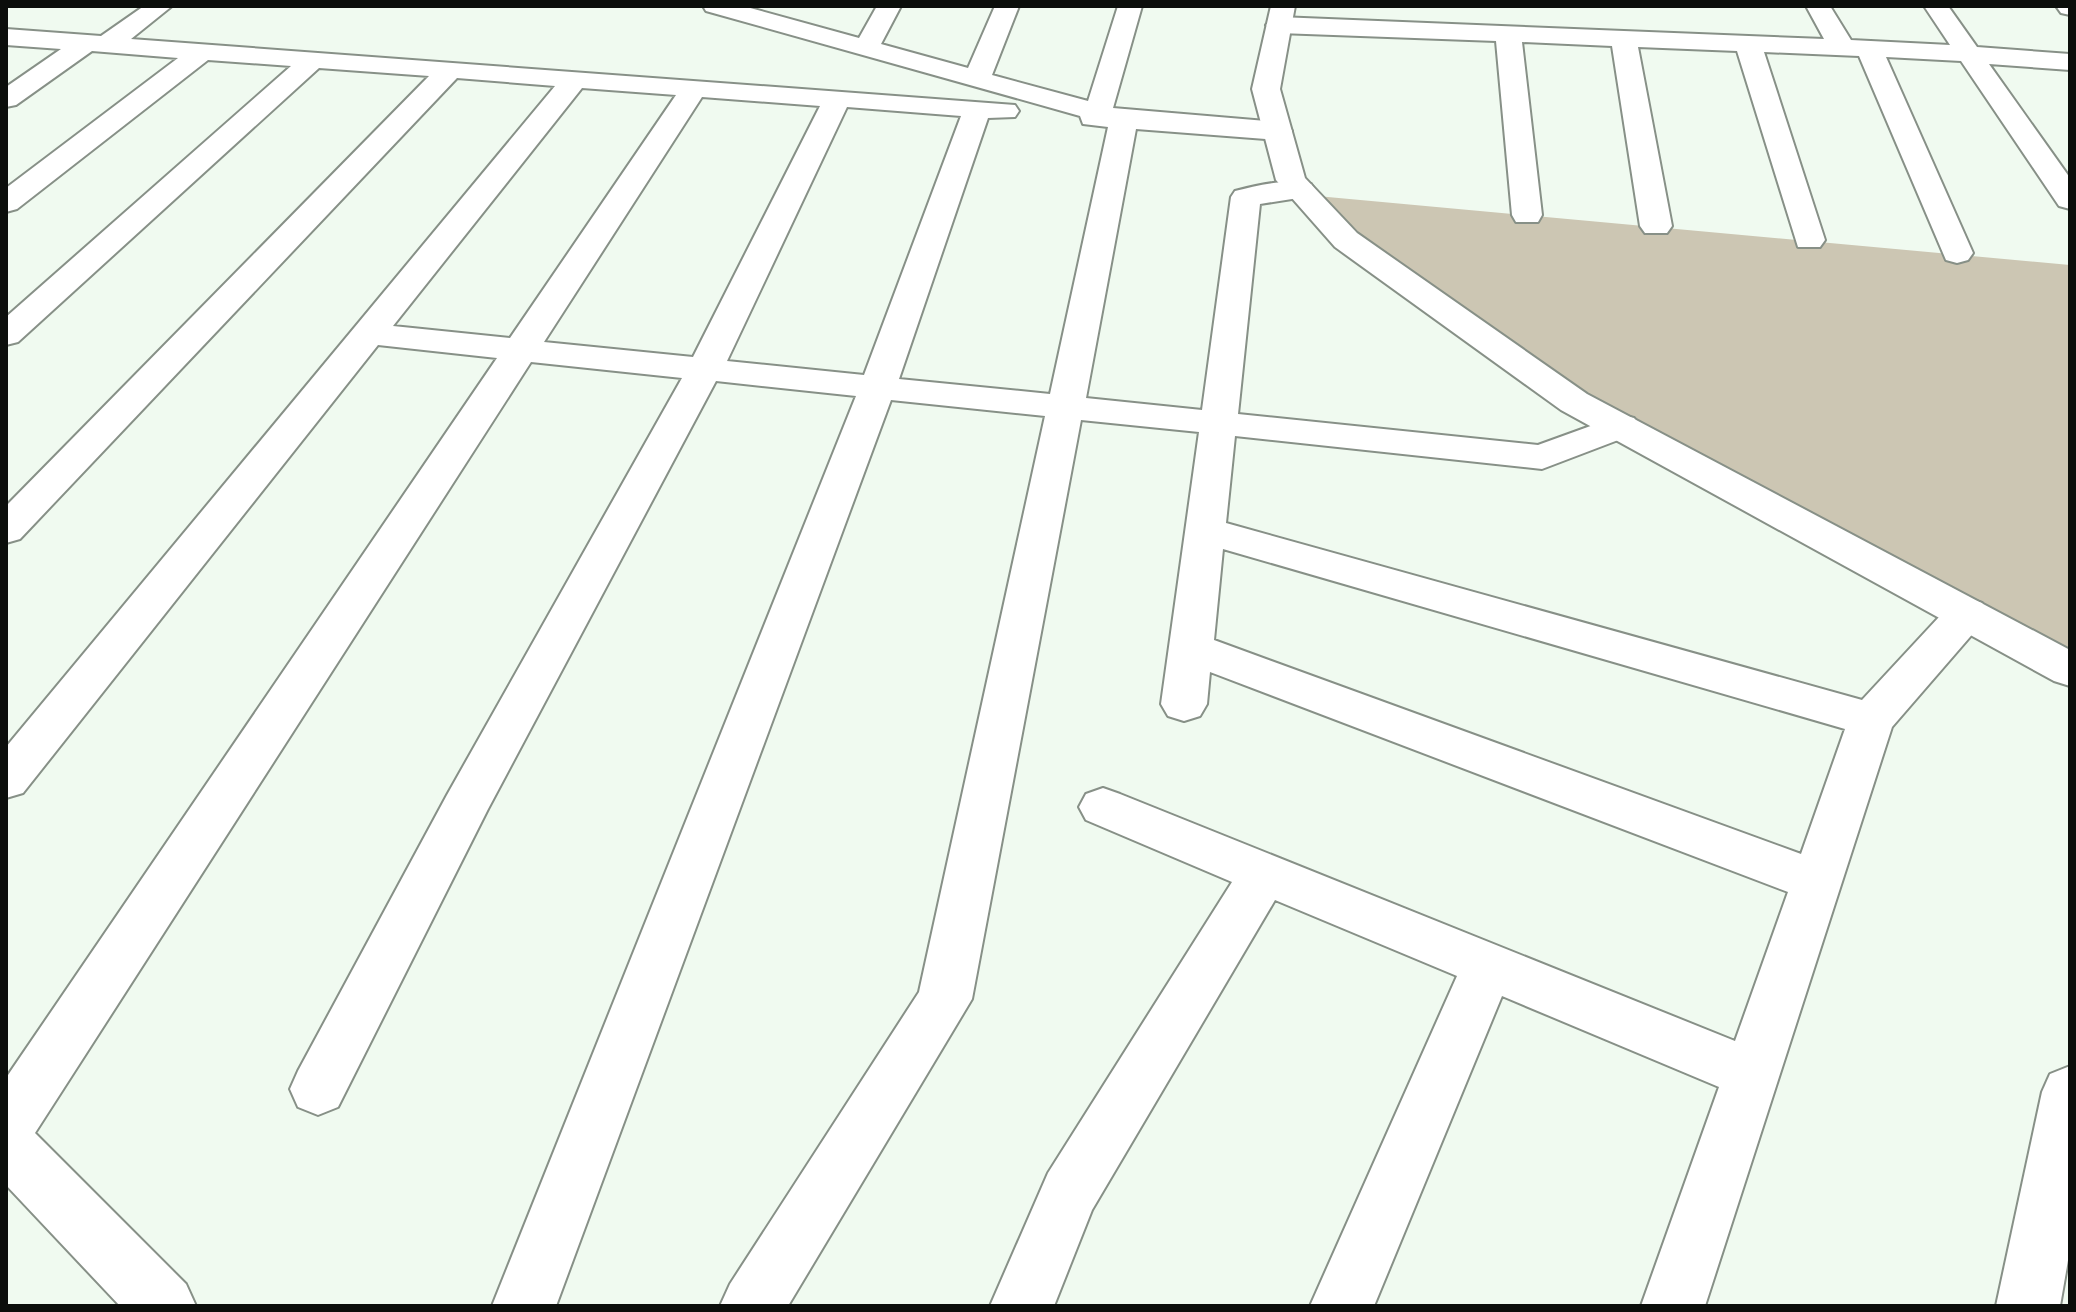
<svg xmlns="http://www.w3.org/2000/svg" width="2076" height="1312" viewBox="0 0 2076 1312" font-family="'Exo 2',sans-serif">
  <style>
    .green { fill: #ccc6b3 }
    .lines { fill: none; stroke-linecap: round; stroke-linejoin: round }
    .minor-casing { stroke: #879087; stroke-width: 4 }
    .tertiary-casing { stroke: #879087; stroke-width: 4 }
    .minor { fill: #fff; fill-rule: evenodd }
    .tertiary { fill: #fff; fill-rule: evenodd }
  </style>
  <rect width="100%" height="100%" fill="#f0faf0"/>
  <polygon class="green" points="1306,195 2070,265 2070,668 1573,401"/>
  <g class="lines">
    <g class="minor-casing">
      <g id="minor">
        <path d="M144,6H172L131,39L1015,105L1019,111L1015,117L988,118L899,379L1050,394L1108,127L1083,124L1080,116L706,11L703,6H743L859,38L877,6H901L881,44L968,68L995,6H1019L992,75L1088,101L1118,6H1142L1113,108L1278,122L1288,125L1292,131L1288,137L1278,140L1136,129L1086,398L1202,410L1231,197L1235,191C1258,185 1288,178 1311,184L1315,190L1311,196L1260,204L1238,414L1538,445L1621,415L1634,418L1640,426L1634,434L1542,469L1235,436L1226,523L1862,700L1952,603L1967,598L1982,603L1988,613L1982,623L1892,727L1705,1306H1641L1719,1087L1502,996L1374,1306H1310L1457,976L1275,900L1092,1210L1054,1306H990L1048,1173L1232,882L1086,820L1079,807L1086,794L1103,788L1120,794L1735,1041L1788,892L1210,672L1207,704L1200,716L1184,721L1168,716L1161,704L1199,432L1081,420L972,999L788,1306H720L730,1284L919,992L1045,416L891,400L556,1306H492L856,396L716,381L488,809L338,1107L318,1115L298,1107L290,1089L298,1071L447,795L682,378L531,362L35,1133L186,1284L196,1306H120L6,1185V1078L497,358L378,345L23,793L6,798V747L555,86L457,78L20,539L6,543V506L429,76L319,68L18,342L6,345V317L291,66L208,60L17,209L6,212V188L178,58L92,51L16,105L6,107V87L61,49L6,45V29L101,36ZM582,88L676,95L510,338L393,326ZM702,97L820,106L693,357L544,342ZM847,107L961,116L864,375L727,361ZM1223,549L1845,729L1801,854L1214,640Z"/>
        <polygon points="1806,6 1830,6 1851,40 1950,45 1924,6 1948,6 1977,47 2070,54 2070,70 1989,64 2070,178 2070,209 2059,206 1961,61 1886,57 1973,253 1968,260 1957,263 1946,260 1859,56 1764,52 1825,240 1820,247 1798,247 1737,51 1638,47 1672,226 1667,233 1645,233 1640,226 1612,46 1522,42 1542,215 1538,222 1516,222 1512,215 1496,41 1279,33 1266,25 1279,17 1824,39"/>
        <polygon points="2056,6 2070,6 2070,15 2061,13"/>
        <polygon points="2070,1066 2070,1249 2060,1306 1996,1306 2042,1092 2050,1074"/>
      </g>
    </g>
    <g class="tertiary-casing">
      <polygon id="tertiary" points="1271,6 1295,6 1280,89 1305,178 1357,233 1587,394 2070,650 2070,686 2054,681 1561,410 1335,247 1276,180 1252,89"/>
    </g>
    <use href="#minor" class="minor"/>
    <use href="#tertiary" class="tertiary"/>
  </g>
  <rect width="2076" height="1312" fill="none" stroke="#0b0e0b" stroke-width="16"/>
</svg>
